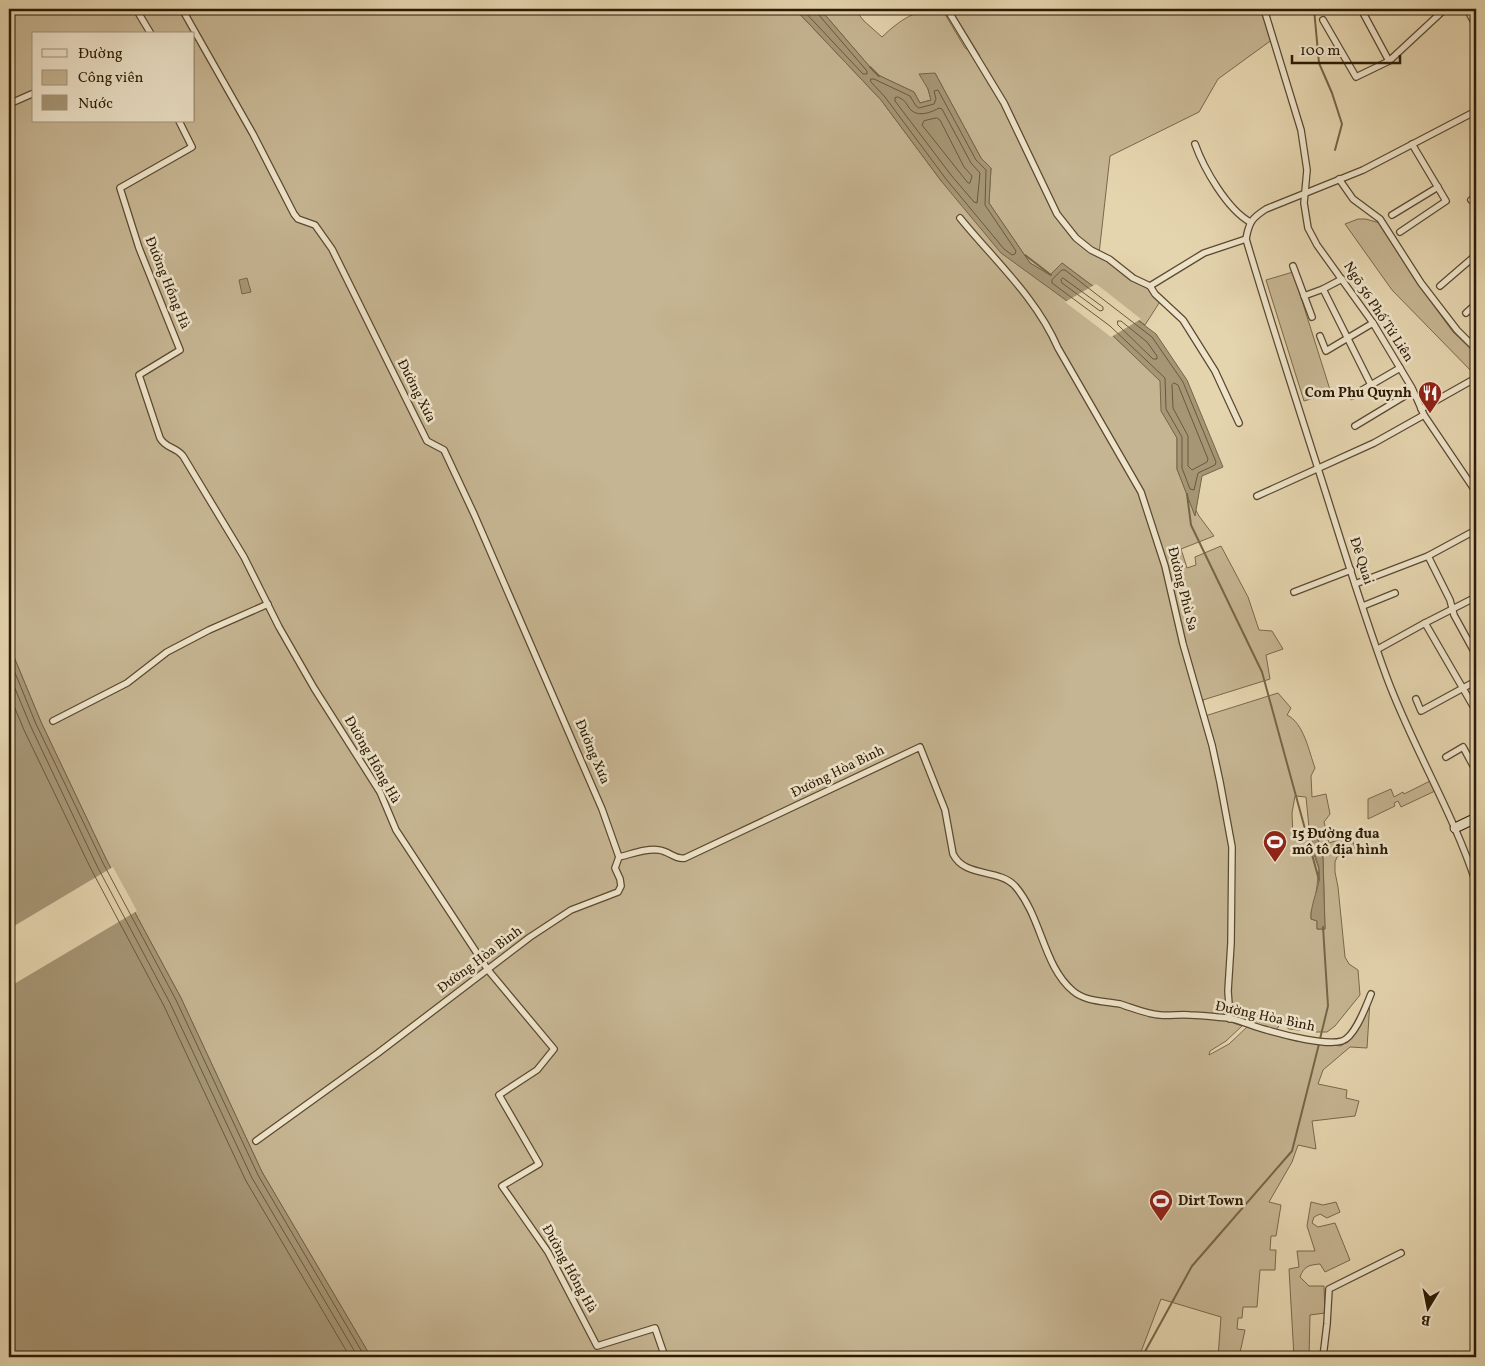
<svg xmlns="http://www.w3.org/2000/svg" width="1485" height="1366" viewBox="0 0 1485 1366" font-family="Vollkorn,serif">
  <style>
    .green { fill: #c6b592; stroke: #7a684b; fill-rule: evenodd }
    .water { fill: #a69675; stroke: #766548 }
    .pier { fill: #e5d5af }
    .lines { fill: none; stroke-linecap: round; stroke-linejoin: round }
    .shore { stroke: #6a583c; stroke-width: 1 }
    .stream { stroke: #766548; stroke-width: 2 }
    .street-casing { stroke: #5b4a2f; stroke-width: 8 }
    .secondary-casing { stroke: #2d1b04; stroke-width: 11 }
    .street { stroke: #eee4cb; stroke-width: 5.5 }
    .secondary { stroke: #eee4cb; stroke-width: 9 }
    .labels { text-anchor: middle; dominant-baseline: central; stroke-width: 5; stroke-linejoin: round; paint-order: stroke }
    .street-label { font-size: 14px; fill: #2d1b04; stroke: #eee4cb }
    .poi-label { font-size: 14px; font-weight: bold; fill: #2d1b04; stroke: #eee4cb; text-anchor: start }
  </style>
  <rect width="100%" height="100%" fill="#e5d5af"/>
  <filter id="stains"><feTurbulence type="fractalNoise" baseFrequency=".004" numOctaves="4"/><feColorMatrix values="0 0 0 0 .2 0 0 0 0 .09 0 0 0 0 .02 0 0 0 .5 -.17"/></filter>
  <radialGradient id="worn" r=".72"><stop offset=".6" stop-color="#630" stop-opacity="0"/><stop offset="1" stop-color="#630" stop-opacity=".3"/></radialGradient>
  <g class="green">
    <path d="M9,9H795L881,100L942,182L1059,294L1107,330L1161,381L1162,411L1177,438V469L1188,496L1199,516L1214,536L1181,549L1187,568L1196,565L1195,557L1221,546L1248,597L1259,630L1272,631L1283,649L1266,655L1270,679L1203,700L1205,716L1278,693L1291,708L1287,715C1304,723 1309,752 1315,768L1311,776L1312,797L1326,794L1330,814L1324,822L1329,843L1351,836L1355,848L1337,857L1335,862V872L1338,887L1345,957L1349,964L1358,970L1360,995L1335,1026L1327,1032H1316L1289,1029L1281,1023L1276,1030L1233,1017V1023L1242,1026L1226,1041L1210,1051L1209,1055L1229,1044L1247,1027L1296,1041L1341,1046L1350,1039L1370,1001L1367,1048L1350,1047L1323,1070L1318,1084L1347,1090L1346,1098L1359,1101L1355,1116L1312,1121L1316,1149L1298,1145L1292,1162L1269,1202L1281,1205L1276,1236H1271L1270,1250H1276L1275,1270H1260L1257,1307H1243L1242,1318H1238L1237,1329L1245,1330L1239,1357H1218L1221,1317L1161,1299L1139,1357H371L262,1172L181,998L107,861L41,722L9,645ZM34,34H194V121H34ZM1295,796L1306,797L1310,838H1293L1292,813ZM1315,834L1322,849L1323,858L1325,929H1317V921L1311,919V912L1315,902L1319,869L1314,855Z"/>
    <path d="M820,9H858L856,11L864,21L882,37C900,20 915,9 942,9L965,48L980,56L951,9H1264L1273,39L1218,79L1199,112L1110,156L1099,254L1150,286L1161,300L1145,325L1062,263L1050,275L1030,263L989,203L991,168L981,158L935,73L928,89L931,100L920,103L914,92L876,74Z"/>
    <polygon points="1358,219 1366,219 1383,224 1418,284 1453,332 1476,354 1476,376 1392,290 1345,224"/>
    <polygon points="1293,272 1331,393 1304,401 1266,280"/>
    <polygon points="1430,781 1435,791 1401,807 1398,801 1394,803 1395,806 1368,819 1368,799 1391,789 1394,797 1403,792 1404,794"/>
    <path d="M1311,1202L1323,1205L1336,1202L1340,1212L1327,1218L1320,1214L1314,1217L1312,1223L1318,1227L1335,1223L1350,1260L1325,1272L1320,1264C1309,1265 1304,1266 1300,1277L1309,1286H1324L1325,1313L1310,1315L1309,1357H1294L1289,1269L1299,1267L1297,1251H1315L1307,1226Z"/>
  </g>
  <g class="water">
    <polygon points="795,9 820,9 876,74 914,92 920,103 931,100 928,89 919,74 935,73 981,158 991,168 989,203 1030,263 1050,275 1062,263 1156,334 1187,380 1223,467 1202,476 1195,516 1177,469 1177,438 1161,411 1160,381 1107,330 1001,253 942,182 881,100"/>
    <polygon points="247,278 251,292 242,294 239,280"/>
    <polygon points="9,645 41,722 107,861 181,998 262,1172 371,1357 9,1357"/>
    <path d="M1315,833L1322,849L1323,858L1325,929H1317V921L1311,919C1310,902 1322,885 1319,868C1317,856 1307,845 1315,833Z"/>
  </g>
  <g class="pier">
    <polygon points="1096,284 1099,286 1141,319 1111,337 1065,302"/>
    <polygon points="113,867 137,911 9,987 9,929"/>
  </g>
  <g class="lines">
    <g class="shore">
      <polyline points="802,9 863,74 867,74 867,71 818,14 817,9"/>
      <polygon points="871,79 874,79 910,96 916,106 919,108 934,104 936,99 934,91 938,90 976,160 986,170 985,205 1016,251 1015,254 1012,255 1004,249 946,179 885,97 871,82"/>
      <path d="M898,97C909,102 905,105 912,111C920,117 932,112 939,108L942,109L971,163L980,173L977,203L974,202L951,175L895,101V98Z"/>
      <polygon points="937,118 940,120 964,167 972,176 970,183 968,183 922,125 924,121"/>
      <polygon points="1062,270 1065,270 1152,337 1183,382 1216,462 1215,465 1198,473 1194,490 1190,489 1182,468 1182,437 1166,409 1165,378 1110,326 1052,283 1052,280"/>
      <polygon points="1063,278 1103,307 1103,310 1100,311 1062,283 1061,280"/>
      <polygon points="1118,321 1121,321 1147,342 1157,356 1157,359 1153,359 1118,325"/>
      <polygon points="1174,383 1178,385 1208,459 1207,462 1192,470 1188,466 1188,436 1173,408 1172,385"/>
      <polyline points="9,658 36,724 103,863 176,1000 258,1175 365,1357"/>
      <polyline points="9,674 31,727 97,866 170,1003 252,1178 358,1357"/>
      <polyline points="9,694 24,730 91,869 164,1006 246,1181 350,1357"/>
    </g>
    <g class="stream">
      <polyline points="1314,9 1319,63 1332,93 1342,124 1335,150"/>
      <polyline points="870,67 879,76"/>
      <polyline points="1025,255 1051,275"/>
      <polyline points="1187,494 1191,525 1262,672 1319,880"/>
      <polyline points="1320,1039 1328,1006 1323,927"/>
      <polyline points="1142,1357 1192,1266 1292,1151 1319,1044"/>
    </g>
    <g class="street-casing">
      <g id="street">
        <polyline points="136,9 151,34"/>
        <polyline points="182,9 253,134 294,214 298,219 315,225 332,249 427,441 444,450 474,514 602,809 619,857"/>
        <polyline points="947,9 1004,103 1057,214 1076,238 1091,250 1109,259 1133,278 1150,286 1155,294 1183,320 1215,371 1239,423"/>
        <polyline points="1264,9 1301,130 1307,170 1304,203 1308,228 1317,245 1373,323 1412,388 1424,415 1476,492"/>
        <polyline points="1361,9 1389,61"/>
        <polyline points="1467,9 1476,26"/>
        <polyline points="1323,20 1356,77 1389,61 1445,9"/>
        <polyline points="9,104 34,93"/>
        <path d="M1476,111L1363,170L1266,209C1252,218 1249,222 1246,239C1270,320 1296,400 1322,481C1343,547 1363,613 1387,678C1413,748 1453,812 1476,883"/>
        <path d="M179,121L192,147L120,188L139,248L180,350L139,375L160,438C166,449 175,446 183,456L244,557L279,627L314,688L380,792L396,830L488,970L554,1049L537,1070L499,1095L539,1164L502,1186L548,1252L597,1346L655,1328L665,1357"/>
        <path d="M1195,144C1204,169 1227,209 1250,222"/>
        <polyline points="1339,179 1353,199 1380,219 1421,283 1457,330 1476,349"/>
        <polyline points="1471,200 1476,196"/>
        <polyline points="1392,215 1438,187"/>
        <path d="M960,218C994,260 1036,297 1058,348L1141,492L1165,566L1183,644L1212,745L1220,782L1232,847L1231,943L1228,991L1230,1019"/>
        <polyline points="1400,232 1446,201 1412,144"/>
        <polyline points="1293,266 1312,317"/>
        <polyline points="1150,286 1204,253 1246,239"/>
        <polyline points="1440,286 1476,255"/>
        <polyline points="1323,289 1371,385"/>
        <polyline points="1304,296 1323,289 1342,279"/>
        <polyline points="1466,313 1476,304"/>
        <polyline points="1320,336 1326,351 1373,323"/>
        <polyline points="1352,396 1400,368"/>
        <polyline points="1421,409 1476,378"/>
        <polyline points="1355,426 1413,391"/>
        <polyline points="1257,496 1374,443 1424,415"/>
        <polyline points="1428,556 1450,600 1454,615 1476,655"/>
        <polyline points="1355,584 1428,556 1476,530"/>
        <polyline points="1294,592 1351,570"/>
        <polyline points="1363,606 1395,593"/>
        <polyline points="1425,623 1476,711"/>
        <polyline points="1378,649 1425,623 1476,597"/>
        <polyline points="1416,699 1421,711 1476,681"/>
        <polyline points="53,721 127,683 167,652 209,630 268,604"/>
        <polyline points="1446,757 1463,747 1476,771"/>
        <path d="M256,1141L378,1053L530,937L571,910L618,892L621,886L620,879L615,868L619,857C632,854 646,848 659,850C669,851 675,860 685,858L920,747L945,810L953,854C965,878 998,868 1015,886C1042,917 1043,966 1073,991C1086,1002 1104,1001 1120,1004C1133,1008 1146,1014 1160,1015C1170,1016 1180,1014 1190,1015C1202,1015 1215,1017 1228,1018C1241,1020 1254,1027 1267,1030C1284,1035 1326,1046 1342,1041C1355,1037 1366,1006 1371,994"/>
        <polyline points="1323,1357 1327,1324 1329,1289 1401,1253"/>
      </g>
    </g>
    <g class="secondary-casing">
      <polyline id="secondary" points="1455,828 1476,818"/>
    </g>
    <use href="#street" class="street"/>
    <use href="#secondary" class="secondary"/>
  </g>
  <defs>
    <g id="restaurant-pin" transform="scale(1.25)"><path d="M0 17L-7.5 6A9.5 9.5 0 1 1 7.5 6Z" fill="#8f2418" stroke="#eee4cb"/><path d="M-5-6h1v4h1v-4h1v4h1v-4h1v5L-1.5 .5V6h-2V.5L-5-1ZM5-6V6H3V1.5H1.5Q1.5-4 5-6Z" fill="#fff"/></g>
    <g id="stadium-pin" transform="scale(1.25)"><path d="M0 17L-7.5 6A9.5 9.5 0 1 1 7.5 6Z" fill="#8f2418" stroke="#eee4cb"/><path d="M0-5a6.5 5 0 1 0 0 10a6.5 5 0 1 0 0-10ZM-3.5-1.8h7v3.6h-7Z" fill="#fff"/></g>
  </defs>
  <g fill-rule="evenodd">
    <use href="#restaurant-pin" x="1430" y="393"/>
    <use href="#stadium-pin" x="1275" y="842"/>
    <use href="#stadium-pin" x="1161" y="1201"/>
  </g>
  <g class="labels">
    <g class="street-label">
      <text transform="translate(167 283) rotate(68)">Đường Hồng Hà</text>
      <text transform="translate(1378 312) rotate(57)">Ngõ 56 Phố Tứ Liên</text>
      <text transform="translate(416 391) rotate(63)">Đường Xưa</text>
      <text transform="translate(1361 561) rotate(72)">Đê Quai</text>
      <text transform="translate(1182 589) rotate(76)">Đường Phù Sa</text>
      <text transform="translate(592 752) rotate(67)">Đường Xưa</text>
      <text transform="translate(372 760) rotate(60)">Đường Hồng Hà</text>
      <text transform="translate(838 772) rotate(-26)">Đường Hòa Bình</text>
      <text transform="translate(480 960) rotate(-37)">Đường Hòa Bình</text>
      <text transform="translate(1265 1017) rotate(12)">Đường Hòa Bình</text>
      <text transform="translate(569 1269) rotate(61)">Đường Hồng Hà</text>
    </g>
    <g class="poi-label">
      <text x="1412" y="393" text-anchor="end">Com Phu Quynh</text>
      <text x="1292" y="834">15 Đường đua<tspan x="1292" dy="16">mô tô địa hình</tspan></text>
      <text x="1178" y="1201">Dirt Town</text>
    </g>
  </g>
  <rect width="1485" height="1366" fill="none" stroke="#e5d5af" stroke-width="30"/>
  <rect x="10" y="10" width="1465" height="1346" fill="none" stroke="#2d1b04" stroke-width="2.5"/>
  <rect x="15" y="15" width="1455" height="1336" fill="none" stroke="#2d1b04"/>
  <rect x="32" y="32" width="162" height="90" fill="#eee4cb" stroke="#a1947b"/>
  <rect x="42" y="49" width="25" height="8" fill="#eee4cb" stroke="#a1947b"/>
  <text x="78" y="58" font-size="15" fill="#2d1b04">Đường</text>
  <rect x="42" y="70" width="25" height="15" fill="#c6b592" stroke="#a1947b"/>
  <text x="78" y="82" font-size="15" fill="#2d1b04">Công viên</text>
  <rect x="42" y="95" width="25" height="15" fill="#a69675" stroke="#a1947b"/>
  <text x="78" y="108" font-size="15" fill="#2d1b04">Nước</text>
  <g transform="translate(1428 1308) rotate(190)" stroke="#eee4cb" stroke-width="4" paint-order="stroke">
  <path d="M0-4L9 19L0 12L-9 19Z" fill="#2d1b04"/>
  <text y="-8" font-size="14" font-weight="bold" text-anchor="middle" fill="#2d1b04">B</text>
  </g>
  <path d="M1292 55v8h108v-8" fill="none" stroke="#2d1b04" stroke-width="2.5"/>
  <text x="1300" y="55" font-size="15" fill="#2d1b04" stroke="#eee4cb" stroke-width="4" paint-order="stroke">100 m</text>
  <rect width="100%" height="100%" filter="url(#stains)"/>
  <rect width="100%" height="100%" fill="url(#worn)"/>
</svg>
